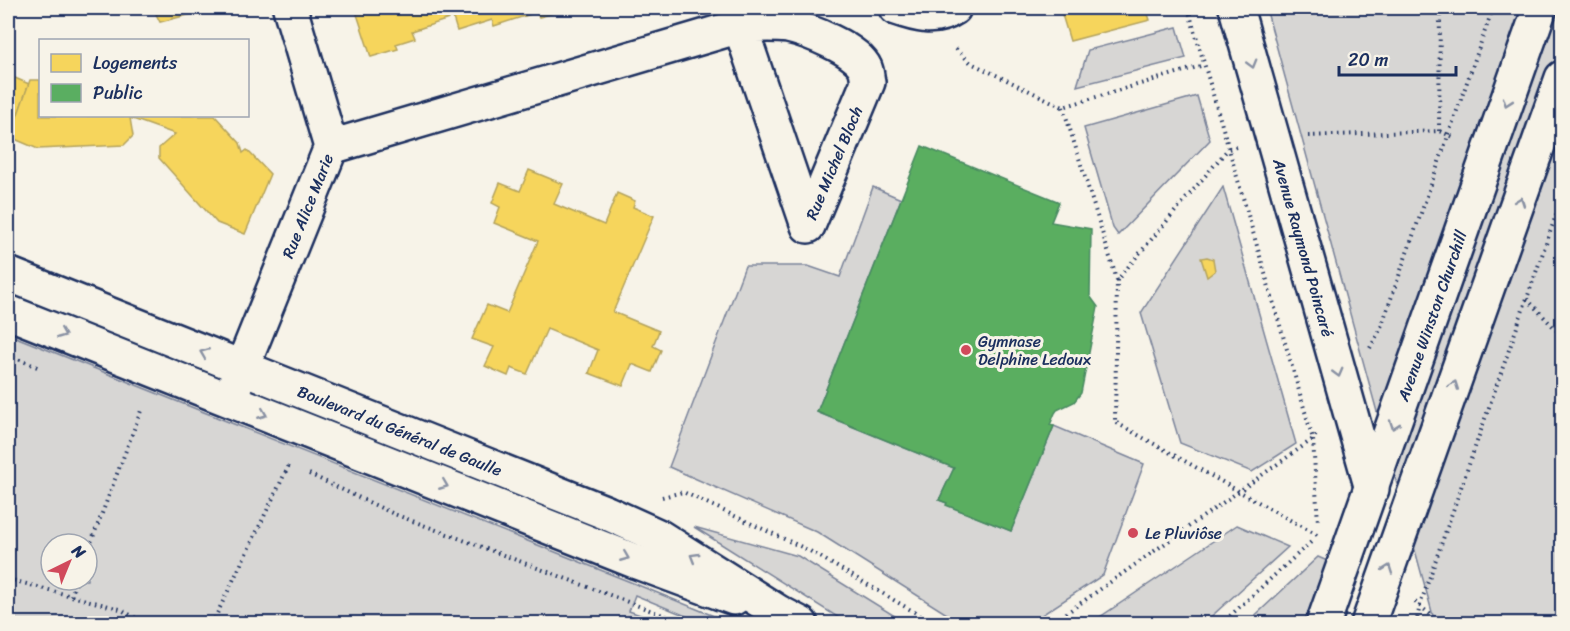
<svg xmlns="http://www.w3.org/2000/svg" width="1570" height="631" viewBox="0 0 1570 631" font-family="Sriracha,sans-serif">
  <style>
    .green { fill: #d7d6d4; stroke: #798299; stroke-width: 1.5; fill-rule: evenodd }
    .homes { fill: #f6d55c; stroke: #b4a35d; stroke-width: 1.5 }
    .public { fill: #5aae61; stroke: #478860; stroke-width: 1.5 }
    .lines { fill: none; stroke-linecap: round; stroke-linejoin: round }
    .street-casing { stroke: #1b2f5e; stroke-width: 38 }
    .secondary-casing { stroke: #1b2f5e; stroke-width: 38 }
    .path { stroke: #1b2f5e; stroke-width: 4; stroke-dasharray: 1.5 4.5; stroke-linecap: butt }
    .street { stroke: #f7f3e8; stroke-width: 33 }
    .secondary { stroke: #f7f3e8; stroke-width: 33 }
    .oneway { stroke: #8991a3 }
    .poi-dot { fill: #d1495b; stroke: #f7f3e8; stroke-width: 2 }
    .labels { text-anchor: middle; dominant-baseline: central; stroke-width: 6; stroke-linejoin: round; paint-order: stroke }
    .street-label { font-size: 16px; fill: #1b2f5e; stroke: #f7f3e8 }
    .poi-label { font-size: 16px; fill: #1b2f5e; stroke: #f7f3e8; text-anchor: start }
  </style>
  <rect width="100%" height="100%" fill="#f7f3e8"/>
  <filter id="ink" filterUnits="userSpaceOnUse"><feTurbulence type="fractalNoise" baseFrequency=".0167" numOctaves="2"/><feDisplacementMap in="SourceGraphic" scale="12" xChannelSelector="R" yChannelSelector="G"/><feConvolveMatrix kernelMatrix="1 2 1 2 8 2 1 2 1" color-interpolation-filters="sRGB"/></filter>
  <g filter="url(#ink)">
    <g class="green">
      <polygon points="1266,8 1562,8 1562,623 1435,623"/>
      <polygon points="1177,27 1186,58 1077,86 1088,50"/>
      <polygon points="1197,96 1210,140 1118,235 1113,228 1084,128"/>
      <polygon points="873,187 901,199 817,412 954,468 939,500 947,503 947,505 1011,531 1054,426 1144,464 1103,575 1028,624 961,623 817,532 669,467 745,266 808,266 840,277"/>
      <polygon points="1223,187 1296,444 1252,472 1180,443 1141,313"/>
      <path d="M8,334L638,585L731,623H703L635,595L629,611L663,623H8ZM51,544H87V580H51Z"/>
      <polygon points="1237,525 1288,547 1204,623 1091,623"/>
      <polygon points="694,527 798,556 906,623 847,623"/>
      <polygon points="1318,557 1332,563 1312,623 1246,624"/>
    </g>
    <g class="homes">
      <polygon points="153,8 165,10 172,8 215,8 160,22"/>
      <polygon points="355,8 446,8 449,19 412,31 415,38 396,44 398,49 371,57"/>
      <polygon points="450,8 535,8 537,12 494,26 492,20 457,31"/>
      <polygon points="535,8 573,8 539,17"/>
      <polygon points="1060,8 1146,8 1150,20 1070,41"/>
      <polygon points="8,75 29,84 10,137 8,136"/>
      <polygon points="30,80 40,80 40,116 215,116 240,143 243,153 247,150 270,174 245,234 217,223 159,158 159,148 175,134 130,118 133,136 124,145 38,149 10,137"/>
      <polygon points="529,170 563,184 554,204 604,225 617,193 635,201 633,207 654,216 613,312 659,331 653,346 661,350 652,372 632,364 623,386 589,373 598,350 547,329 527,374 511,368 508,376 485,366 494,347 472,339 487,305 507,313 538,241 494,223 500,207 492,203 500,183 520,191"/>
      <polygon points="1207,257 1213,259 1215,271 1207,277 1201,258"/>
    </g>
    <polygon class="public" points="922,146 1057,201 1059,202 1051,222 1091,229 1090,296 1098,307 1081,393 1074,402 1057,410 1055,413 1050,425 1054,426 1011,531 946,505 947,503 939,500 954,468 817,412"/>
    <g class="lines">
      <g class="street-casing">
        <g id="street">
          <path d="M896,8C916,15 935,21 954,8"/>
          <path id="s1" d="M1236,8L1372,489"/>
          <path d="M331,147L740,26C756,25 772,24 788,26C807,30 857,49 865,68C867,72 867,78 868,82L808,226L740,26"/>
          <path id="s2" d="M231,395L331,147L290,8"/>
        </g>
      </g>
      <g class="secondary-casing">
        <g id="secondary">
          <path id="s3" d="M8,274L607,513L658,536L778,612L801,624"/>
          <polyline points="8,312 637,562 734,598"/>
          <path id="s4" d="M1323,624L1540,8"/>
          <polyline points="1368,624 1562,78"/>
        </g>
      </g>
      <g class="path">
        <polyline points="1188,8 1313,439 1318,523"/>
        <polyline points="956,49 971,63 1063,107 1204,65"/>
        <polyline points="1063,107 1117,280"/>
        <polyline points="1439,131 1440,8"/>
        <polyline points="1308,136 1439,131 1456,138"/>
        <polyline points="1236,147 1228,149 1117,280 1115,422 1317,535"/>
        <polyline points="1527,299 1562,336"/>
        <polyline points="1370,348 1380,330 1493,8"/>
        <polyline points="8,355 40,368"/>
        <polyline points="309,474 394,514 668,617 680,624"/>
        <polyline points="662,497 683,492 808,550 935,624"/>
        <polyline points="87,553 142,408"/>
        <polyline points="8,579 120,609 146,624"/>
        <polyline points="71,596 77,580"/>
        <polyline points="1415,602 1442,624"/>
        <polyline points="212,624 289,465"/>
        <polyline points="1051,624 1313,439 1317,433"/>
        <polyline points="1221,624 1311,542"/>
        <polyline points="1416,624 1420,605 1562,198"/>
        <polyline points="1558,624 1562,620"/>
      </g>
      <use href="#street" class="street"/>
      <use href="#secondary" class="secondary"/>
    </g>
    <defs><path id="oneway-chevron" d="M-2-3.5L2.5 0L-2 3.5" fill="none" stroke-width="1.6" stroke-linecap="round" stroke-linejoin="round" transform="scale(1.5)"/></defs>
    <g class="oneway">
      <use href="#oneway-chevron" transform="translate(1252 64) rotate(74)"/>
      <use href="#oneway-chevron" transform="translate(1507 102) rotate(109)"/>
      <use href="#oneway-chevron" transform="translate(1520 201) rotate(-70)"/>
      <use href="#oneway-chevron" transform="translate(62 334) rotate(22)"/>
      <use href="#oneway-chevron" transform="translate(204 353) rotate(-158)"/>
      <use href="#oneway-chevron" transform="translate(1338 373) rotate(75)"/>
      <use href="#oneway-chevron" transform="translate(1454 385) rotate(-70)"/>
      <use href="#oneway-chevron" transform="translate(263 414) rotate(22)"/>
      <use href="#oneway-chevron" transform="translate(1394 425) rotate(109)"/>
      <use href="#oneway-chevron" transform="translate(444 485) rotate(22)"/>
      <use href="#oneway-chevron" transform="translate(625 557) rotate(22)"/>
      <use href="#oneway-chevron" transform="translate(694 557) rotate(-149)"/>
      <use href="#oneway-chevron" transform="translate(1388 569) rotate(-70)"/>
    </g>
  </g>
  <g class="poi-dot">
    <circle cx="966" cy="350" r="6"/>
    <circle cx="1133" cy="533" r="6"/>
  </g>
  <g class="labels">
    <g class="street-label">
      <text transform="translate(834 163) rotate(-67)">Rue Michel Bloch</text>
      <text stroke="none"><textPath href="#s2" startOffset="204">Rue Alice Marie</textPath></text>
      <text stroke="none"><textPath href="#s1" startOffset="249">Avenue Raymond Poincaré</textPath></text>
      <text stroke="none"><textPath href="#s4" startOffset="327">Avenue Winston Churchill</textPath></text>
      <text stroke="none"><textPath href="#s3" startOffset="422">Boulevard du Général de Gaulle</textPath></text>
    </g>
    <g class="poi-label">
      <text x="978" y="341">Gymnase<tspan x="978" dy="18">Delphine Ledoux</tspan></text>
      <text x="1145" y="533">Le Pluviôse</text>
    </g>
  </g>
  <rect width="1570" height="631" fill="none" stroke="#f7f3e8" stroke-width="30"/>
  <rect x="15" y="15" width="1540" height="601" fill="none" stroke="#1b2f5e" stroke-width="2" filter="url(#ink)"/>
  <rect x="39" y="39" width="210" height="78" fill="#f7f3e8" stroke="#9fa5b1" stroke-width="1.5"/>
  <rect x="51" y="54" width="30" height="18" fill="#f6d55c" stroke="#9fa5b1" stroke-width="1.5"/>
  <text x="93" y="69" font-size="18" fill="#1b2f5e">Logements</text>
  <rect x="51" y="84" width="30" height="18" fill="#5aae61" stroke="#9fa5b1" stroke-width="1.5"/>
  <text x="93" y="99" font-size="18" fill="#1b2f5e">Public</text>
  <g transform="translate(69 562) rotate(43)"><circle r="28" fill="#f7f3e8" stroke="#9fa5b1" stroke-width="1.5"/>
  <path d="M0-4.5L10 22L0 15L-10 22Z" fill="#d1495b"/>
  <text y="-9" font-size="16" font-weight="bold" text-anchor="middle" fill="#1b2f5e">N</text>
  </g>
  <path d="M1339 66v9h117v-9" fill="none" stroke="#1b2f5e" stroke-width="3"/>
  <text x="1348" y="66" font-size="18" fill="#1b2f5e" stroke="#f7f3e8" stroke-width="4.5" paint-order="stroke">20 m</text>
</svg>
